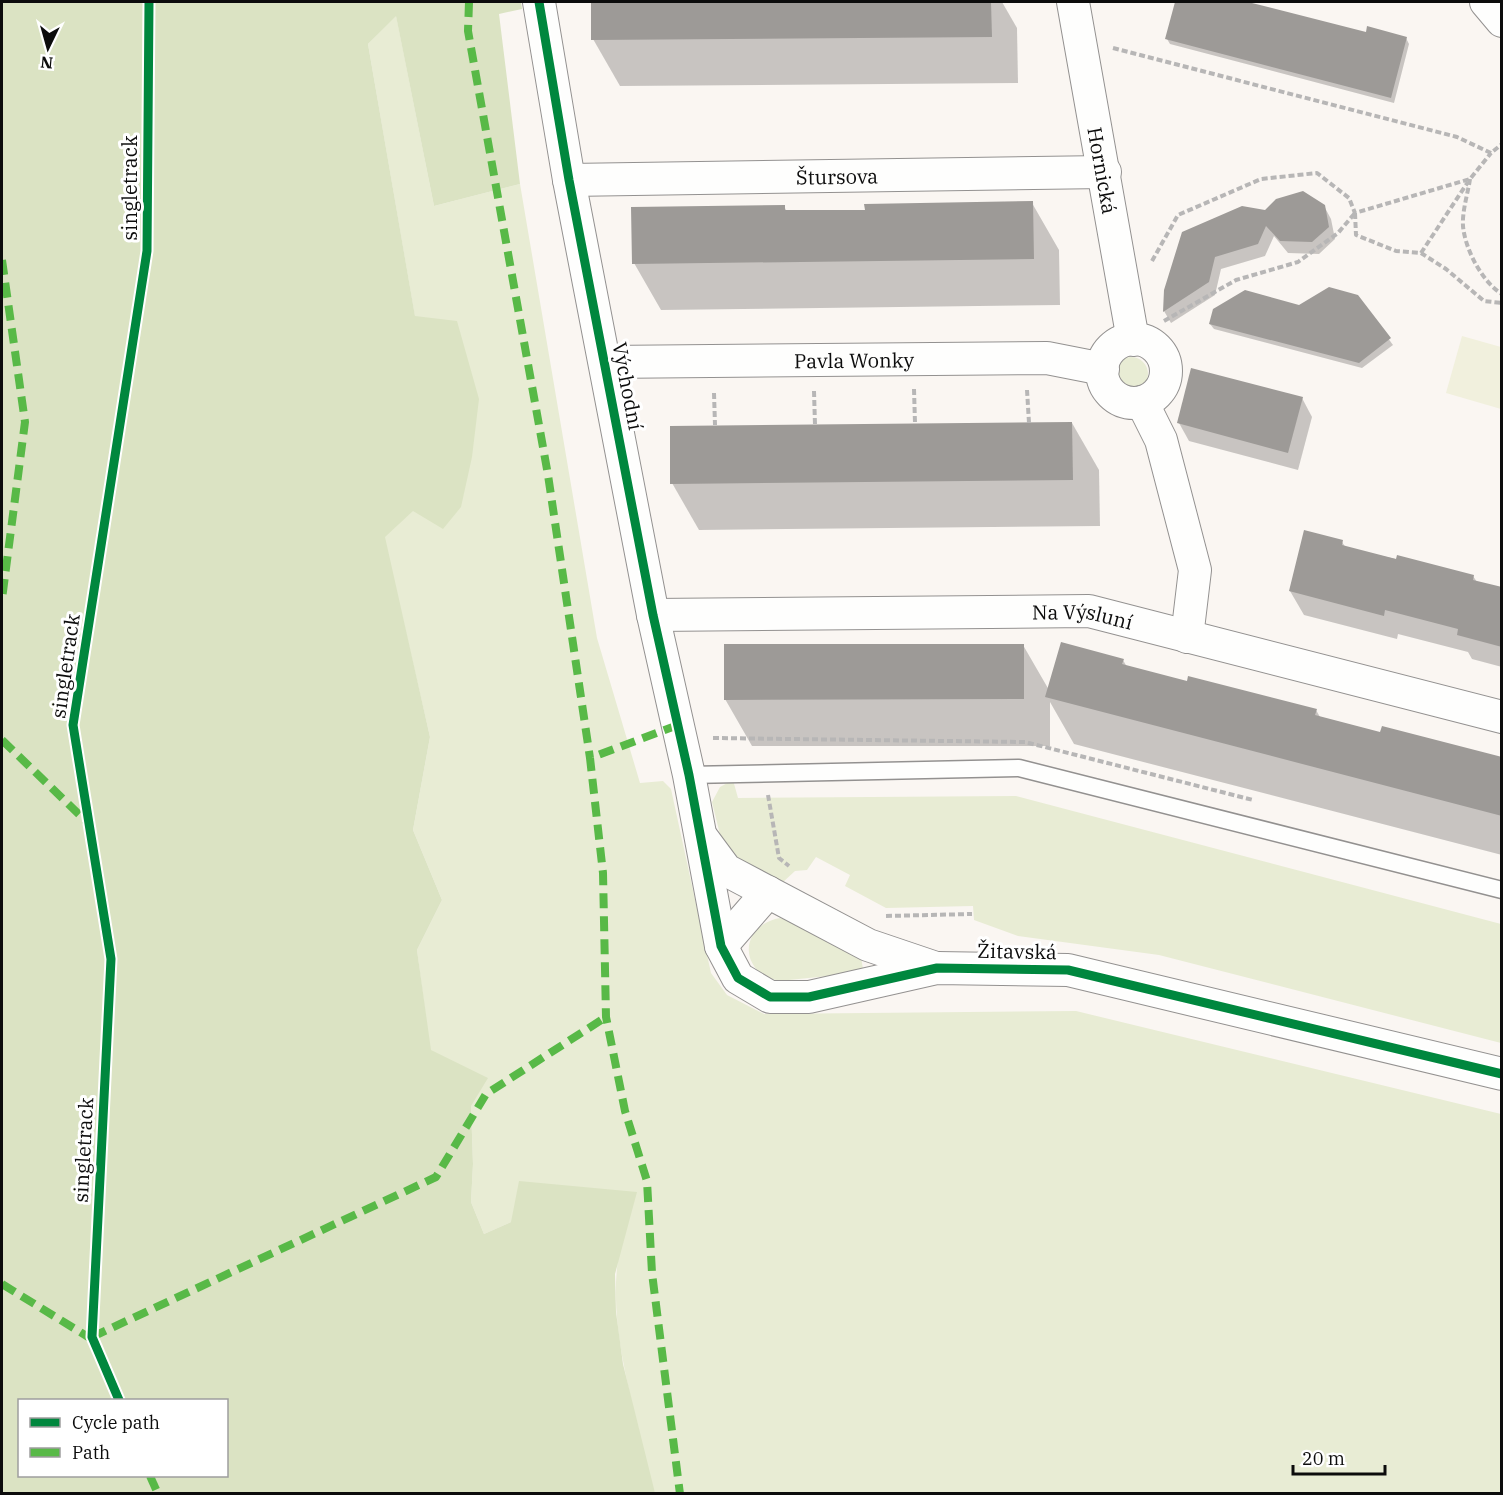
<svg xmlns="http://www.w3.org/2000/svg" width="1503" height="1495" viewBox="0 0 1503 1495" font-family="'IBM Plex Serif',serif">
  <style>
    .green { fill: #e8ecd4 }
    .forest { fill: #dbe3c3; fill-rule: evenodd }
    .pitch { fill: #f1f0dd }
    .shadow { fill: #0003 }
    .building { fill: #9d9a97 }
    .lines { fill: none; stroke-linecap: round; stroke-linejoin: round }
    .service-casing { stroke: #939190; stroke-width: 19 }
    .minor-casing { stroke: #939190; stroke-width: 34 }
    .path { stroke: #b7b6b6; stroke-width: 4; stroke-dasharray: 6 3; stroke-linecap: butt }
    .service { stroke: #fefefd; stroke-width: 16 }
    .minor { stroke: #fefefd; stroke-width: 32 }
    .quiet { stroke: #58b947; stroke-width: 8; stroke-dasharray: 15 8; stroke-linecap: butt }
    .cycleway-casing { stroke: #fff; stroke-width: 13 }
    .cycleway { stroke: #00873e; stroke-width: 9 }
    .labels { text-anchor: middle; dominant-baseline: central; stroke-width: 6; stroke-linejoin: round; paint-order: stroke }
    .street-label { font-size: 20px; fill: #0c0c0c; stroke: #fff }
  </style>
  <rect width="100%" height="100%" fill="#faf6f2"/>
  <g class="green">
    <path d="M396,15L434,206L520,184L597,638L640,783L663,781L671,789L711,973L727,995L764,1014L1076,1011L1501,1114V1493H655C645,1470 641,1442 635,1417C622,1359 608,1302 621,1243L511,1222L484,1234L471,1202L473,1164L471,1106L430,1050L417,950L442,900L413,830L430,737L384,537L413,510L415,317L368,44Z"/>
    <circle cx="1131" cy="374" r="17"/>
    <polygon points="733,780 738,798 1016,796 1501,924 1501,1043 1159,955 1018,936 974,920 973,906 886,908 845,886 850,875 816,857 807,870 795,871 782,883 724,851 712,802 720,787"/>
    <path d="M780,918L799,924L861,957L863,969L858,973L779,981L760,975C757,970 752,964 750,958C744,937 761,921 780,918Z"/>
  </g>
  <path class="forest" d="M2,2H521L522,9L499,14L520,184L434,206L396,16L368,44L415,316L457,321L479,399L472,457L461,507L443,529L413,511L385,537L430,737L413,830L442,900L417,950L431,1050L488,1078L471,1106L473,1164L471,1202L484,1234L511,1222L519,1181L637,1192L615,1274L616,1312L623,1364L655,1493H2ZM20,1400H226V1476H20Z"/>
  <polygon class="pitch" points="1462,336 1501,347 1501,409 1446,393"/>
  <g class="shadow">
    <polygon points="592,2 1002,2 1017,28 1018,83 620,86 593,39"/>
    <polygon points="1176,2 1242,2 1367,34 1406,38 1409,44 1394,103 1170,44 1167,39"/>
    <polygon points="1032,203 1059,250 1060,305 661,310 634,263 784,206 787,212 866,211"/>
    <polygon points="1324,206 1331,219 1335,239 1319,254 1288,253 1274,236 1265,256 1221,269 1215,295 1171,323 1164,311 1166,290 1266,211"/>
    <polygon points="1357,296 1393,345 1362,368 1214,329 1210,324"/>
    <polygon points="1302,398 1312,417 1298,470 1189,441 1179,423"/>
    <polygon points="1072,423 1099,470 1100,526 699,530 672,483"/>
    <polygon points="1342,542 1346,548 1473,576 1477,582 1502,589 1502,667 1472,659 1468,652 1398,634 1397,639 1304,615 1290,591"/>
    <polygon points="1023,645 1049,690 1123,660 1127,667 1188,683 1316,710 1320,717 1381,733 1502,759 1502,855 1074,744 1050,702 1050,746 752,746 725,699"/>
  </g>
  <g class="building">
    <polygon points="591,2 991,2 992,37 591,40"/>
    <polygon points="1175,2 1248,2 1366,32 1367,26 1407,37 1391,98 1165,39"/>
    <polygon points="1303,191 1325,205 1329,227 1312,242 1280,241 1266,226 1258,244 1215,257 1209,282 1163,312 1164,290 1182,232 1242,206 1265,210 1276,199"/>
    <polygon points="1033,201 1034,259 632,264 631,207 785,205 785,210 865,210 864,204"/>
    <polygon points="1329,287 1358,295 1391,338 1359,363 1209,324 1213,309 1245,290 1299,305"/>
    <polygon points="1191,368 1303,397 1288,453 1177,423"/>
    <polygon points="1072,422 1073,480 670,484 670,426"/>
    <polygon points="1304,530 1343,540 1342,545 1396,559 1397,555 1474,575 1473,580 1502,587 1502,647 1457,635 1458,629 1385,610 1384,616 1289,591"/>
    <polygon points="1061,642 1124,659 1122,664 1187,681 1188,676 1317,709 1315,715 1380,732 1382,726 1502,757 1502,816 1045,697"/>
    <polygon points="724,644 1024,644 1024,699 724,700"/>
  </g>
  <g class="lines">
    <g class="service-casing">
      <polyline id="service" points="689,775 1019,768 1502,890"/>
    </g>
    <g class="minor-casing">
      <g id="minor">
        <polyline points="539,2 569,180 653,615 689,775 721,946 738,978 770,997 809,997 937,968 1068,970 1502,1074"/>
        <path id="s1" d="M1073,2L1133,340"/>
        <polyline points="1486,2 1502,21"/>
        <path id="s2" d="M569,180L1105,172"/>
        <circle cx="1134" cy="371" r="32"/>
        <path id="s3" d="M605,362L1047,358L1103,369"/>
        <polyline points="1142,402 1161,440 1195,570 1187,637"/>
        <path id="s4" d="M653,615L1089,611L1502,717"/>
        <polyline points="703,839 726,870 868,945 936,968"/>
        <polyline points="721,946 768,892"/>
      </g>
    </g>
    <g class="path">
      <polyline points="1113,48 1457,137 1491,153 1502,144"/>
      <path d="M1470,179C1468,193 1462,211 1463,226C1465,249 1482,282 1502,294"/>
      <polyline points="1355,213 1356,235 1396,251 1421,253 1446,269 1484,301 1502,303"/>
      <polyline points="1421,253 1468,182"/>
      <polyline points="1152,261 1178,215 1261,179 1317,173 1349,198 1355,213 1470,179 1491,153"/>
      <polyline points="1164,321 1236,280 1298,262 1338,233 1355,213"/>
      <polyline points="914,389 915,423"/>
      <polyline points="1027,390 1029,423"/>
      <polyline points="814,391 815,425"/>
      <polyline points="714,393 715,425"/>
      <polyline points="713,738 1025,742 1253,800"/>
      <polyline points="768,795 779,858 789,866"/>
      <polyline points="886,916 972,914"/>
    </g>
    <use href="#service" class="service"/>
    <use href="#minor" class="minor"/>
    <g class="quiet">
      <polyline points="469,2 468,31 548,475 590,758"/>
      <polyline points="2,260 25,422 2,599"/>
      <polyline points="678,725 590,758 603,873 606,1017 625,1111 647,1181 652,1273 680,1494"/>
      <polyline points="2,740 88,823"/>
      <polyline points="2,1284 93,1340"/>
      <polyline points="92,1337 436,1177 486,1094 606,1017"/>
      <polyline points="150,1476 158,1494"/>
    </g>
    <g class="cycleway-casing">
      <g id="cycleway">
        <polyline points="539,2 569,180 653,615 689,775 721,946 738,978 770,997 809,997 937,968 1068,970 1502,1074"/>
        <polyline points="119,1400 92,1337 111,959 73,725 147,251 149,2"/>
      </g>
    </g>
    <use href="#cycleway" class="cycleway"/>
  </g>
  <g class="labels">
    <g class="street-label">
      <text stroke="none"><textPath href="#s1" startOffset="171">Hornická</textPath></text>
      <text stroke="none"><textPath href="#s2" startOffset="268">Štursova</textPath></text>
      <text transform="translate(129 188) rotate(-90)">singletrack</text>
      <text stroke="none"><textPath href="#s3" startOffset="249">Pavla Wonky</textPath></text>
      <text transform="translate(628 386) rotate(79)">Východní</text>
      <text stroke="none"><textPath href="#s4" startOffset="430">Na Výsluní</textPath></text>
      <text transform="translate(65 666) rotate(-82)">singletrack</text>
      <text transform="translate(1017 951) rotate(1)">Žitavská</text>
      <text transform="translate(83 1150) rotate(-87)">singletrack</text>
    </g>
  </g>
  <rect width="1503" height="1495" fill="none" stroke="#0c0c0c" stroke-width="6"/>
  <rect x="18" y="1399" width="210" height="78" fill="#ffffff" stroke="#9e9e9e" stroke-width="1.5"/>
  <rect x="30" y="1418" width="30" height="9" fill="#00873e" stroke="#9e9e9e" stroke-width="1.5"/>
  <text x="72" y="1429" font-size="18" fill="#0c0c0c">Cycle path</text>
  <rect x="30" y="1448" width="30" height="9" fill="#58b947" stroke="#9e9e9e" stroke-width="1.5"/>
  <text x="72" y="1459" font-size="18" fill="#0c0c0c">Path</text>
  <g transform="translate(48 48) rotate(185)" stroke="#ffffff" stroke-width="4.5" paint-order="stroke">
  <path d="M0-4.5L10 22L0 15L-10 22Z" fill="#0c0c0c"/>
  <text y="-9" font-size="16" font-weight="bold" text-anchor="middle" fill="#0c0c0c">N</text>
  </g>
  <path d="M1293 1465v9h92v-9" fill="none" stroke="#0c0c0c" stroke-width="3"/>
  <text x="1302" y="1465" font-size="18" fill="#0c0c0c" stroke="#ffffff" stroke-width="4.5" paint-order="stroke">20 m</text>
</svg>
